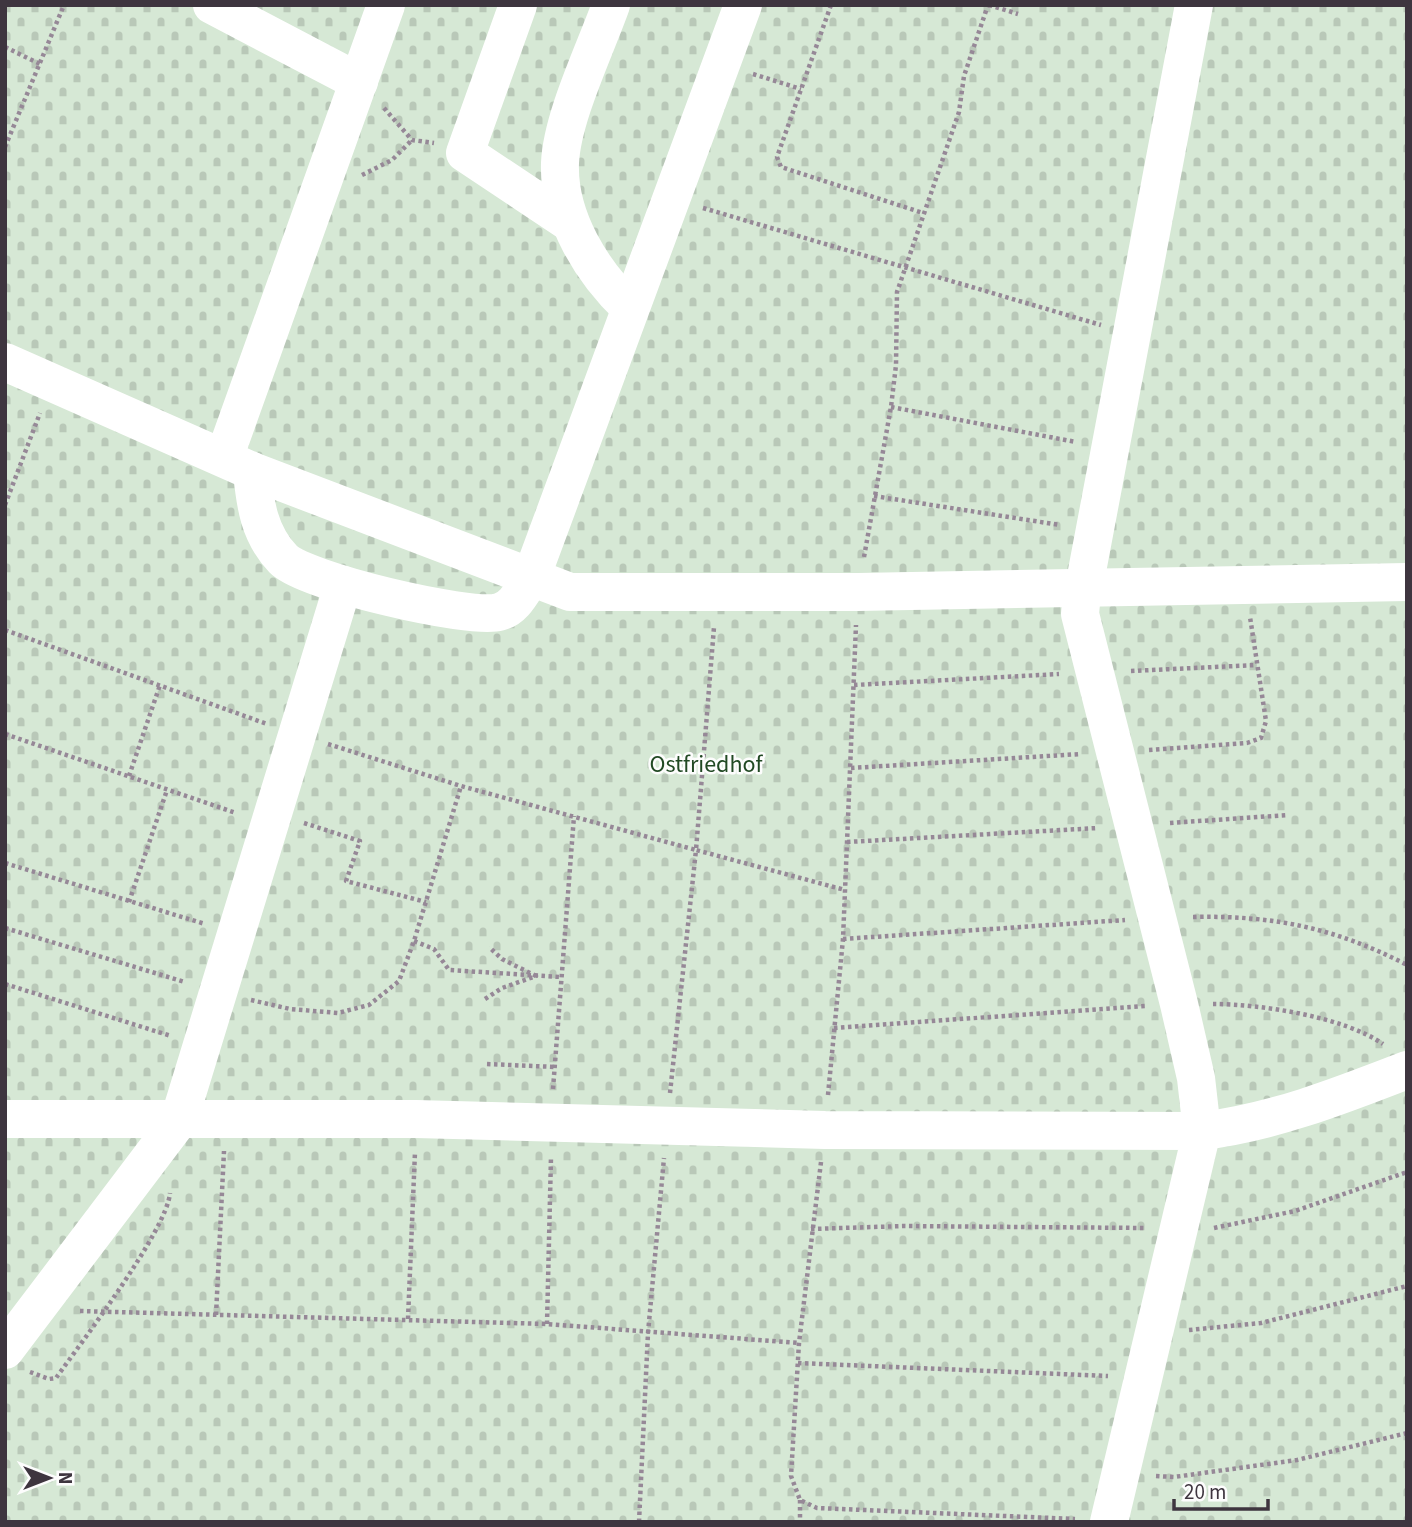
<svg xmlns="http://www.w3.org/2000/svg" width="1412" height="1527" viewBox="0 0 1412 1527" font-family="'Source Sans 3',sans-serif">
  <style>
    .cemetery { fill: url(#cemetery-stones) }
    .lines { fill: none; stroke-linecap: round; stroke-linejoin: round }
    .path { stroke: #968897; stroke-width: 4.5; stroke-dasharray: 3.5 3.5; stroke-linecap: butt }
    .minor { stroke: #fff; stroke-width: 38 }
    .labels { text-anchor: middle; dominant-baseline: central; stroke-width: 5; stroke-linejoin: round; paint-order: stroke }
    .park-label { font-size: 24px; fill: #214923; stroke: #fdfdfd }
  </style>
  <defs>
    <pattern id="cemetery-stones" width="16" height="16" patternUnits="userSpaceOnUse" patternTransform="scale(1.75)"><rect width="16" height="16" fill="#d6e8d5"/><path d="M2 7V4a2 2 0 0 1 4 0v3zM10 15v-3a2 2 0 0 1 4 0v3z" fill="#b9c8b8"/></pattern>
  </defs>
  <rect width="100%" height="100%" fill="#fae8fd"/>
  <rect class="cemetery" x="5" y="5" width="1402" height="1517"/>
  <g class="lines">
    <g class="path">
      <polyline points="831,5 777,157 781,167 923,213"/>
      <polyline points="989,5 1018,14"/>
      <polyline points="5,47 42,65"/>
      <polyline points="753,74 801,89"/>
      <polyline points="384,108 412,140 434,143"/>
      <polyline points="5,147 64,5"/>
      <polyline points="362,175 392,160 412,140"/>
      <polyline points="703,208 1101,325"/>
      <polyline points="891,407 1076,442"/>
      <polyline points="874,496 1060,525"/>
      <polyline points="5,505 40,413"/>
      <polyline points="864,557 891,407 896,365 897,292 959,112 964,76 988,5"/>
      <polyline points="5,630 267,724"/>
      <polyline points="1131,671 1257,665"/>
      <polyline points="854,685 1059,674"/>
      <polyline points="5,734 236,813"/>
      <polyline points="328,744 461,786 696,850 714,627"/>
      <polyline points="1149,750 1247,743 1261,738 1266,721 1250,617"/>
      <polyline points="851,768 1081,754"/>
      <polyline points="129,776 160,685"/>
      <polyline points="304,823 360,841 346,881 426,902"/>
      <polyline points="1170,823 1288,815"/>
      <polyline points="847,842 1098,828"/>
      <polyline points="5,863 205,924"/>
      <polyline points="129,902 167,790"/>
      <path d="M1193,917C1272,915 1336,928 1407,965"/>
      <polyline points="5,928 185,982"/>
      <polyline points="843,939 1125,920"/>
      <polyline points="414,941 434,949 449,970 561,977"/>
      <polyline points="5,984 171,1036"/>
      <polyline points="485,999 502,988 536,976 502,959 489,947"/>
      <polyline points="251,1000 290,1009 338,1013 369,1005 399,981 414,941 461,786"/>
      <path d="M1213,1004C1261,1004 1344,1017 1383,1044"/>
      <polyline points="834,1028 1145,1006"/>
      <polyline points="487,1064 555,1067"/>
      <polyline points="553,1089 574,816"/>
      <polyline points="670,1093 696,850 845,890"/>
      <polyline points="828,1095 843,939 856,625"/>
      <polyline points="821,1162 799,1343 791,1476 800,1500 817,1508 1075,1519"/>
      <polyline points="1214,1228 1295,1211 1407,1172"/>
      <polyline points="811,1229 904,1226 1146,1228"/>
      <polyline points="80,1311 547,1324 799,1343"/>
      <polyline points="216,1315 224,1151"/>
      <polyline points="408,1319 415,1152"/>
      <polyline points="547,1324 551,1157"/>
      <polyline points="1189,1330 1261,1323 1407,1286"/>
      <polyline points="798,1363 1108,1376"/>
      <path d="M30,1372L49,1379L56,1378C81,1343 167,1230 170,1193"/>
      <polyline points="1156,1476 1174,1477 1297,1460 1407,1433"/>
      <polyline points="800,1500 800,1522"/>
      <polyline points="639,1522 648,1333 664,1158"/>
    </g>
    <g class="minor">
      <polyline points="212,5 359,82"/>
      <polyline points="518,5 465,153 570,223"/>
      <path d="M611,5C595,50 562,117 560,163C558,218 592,272 630,308"/>
      <polyline points="5,362 252,471 570,592 858,592 1407,582"/>
      <polyline points="224,458 386,5"/>
      <path d="M252,471C255,504 259,534 283,559C304,581 469,620 499,612C515,608 522,591 531,578L743,5"/>
      <path d="M5,1119H416L825,1130L1202,1131C1274,1122 1340,1096 1407,1070"/>
      <polyline points="5,1350 179,1120 343,585"/>
      <polyline points="1109,1522 1202,1131 1196,1078 1179,1004 1080,614 1081,603 1194,5"/>
    </g>
  </g>
  <g class="labels">
    <g class="park-label">
      <text x="706" y="764">Ostfriedhof</text>
    </g>
  </g>
  <rect width="1412" height="1527" fill="none" stroke="#3e353f" stroke-width="14"/>
  <g transform="translate(49 1478) rotate(90)" stroke="#fdfdfd" stroke-width="5" paint-order="stroke">
  <path d="M0-5L12 26L0 18L-12 26Z" fill="#3e353f"/>
  <text y="-10" font-size="19" font-weight="bold" text-anchor="middle" fill="#3e353f">N</text>
  </g>
  <path d="M1174 1499v10h94v-10" fill="none" stroke="#3e353f" stroke-width="3.5"/>
  <text x="1184" y="1499" font-size="21" fill="#3e353f" stroke="#fdfdfd" stroke-width="5" paint-order="stroke">20 m</text>
</svg>
